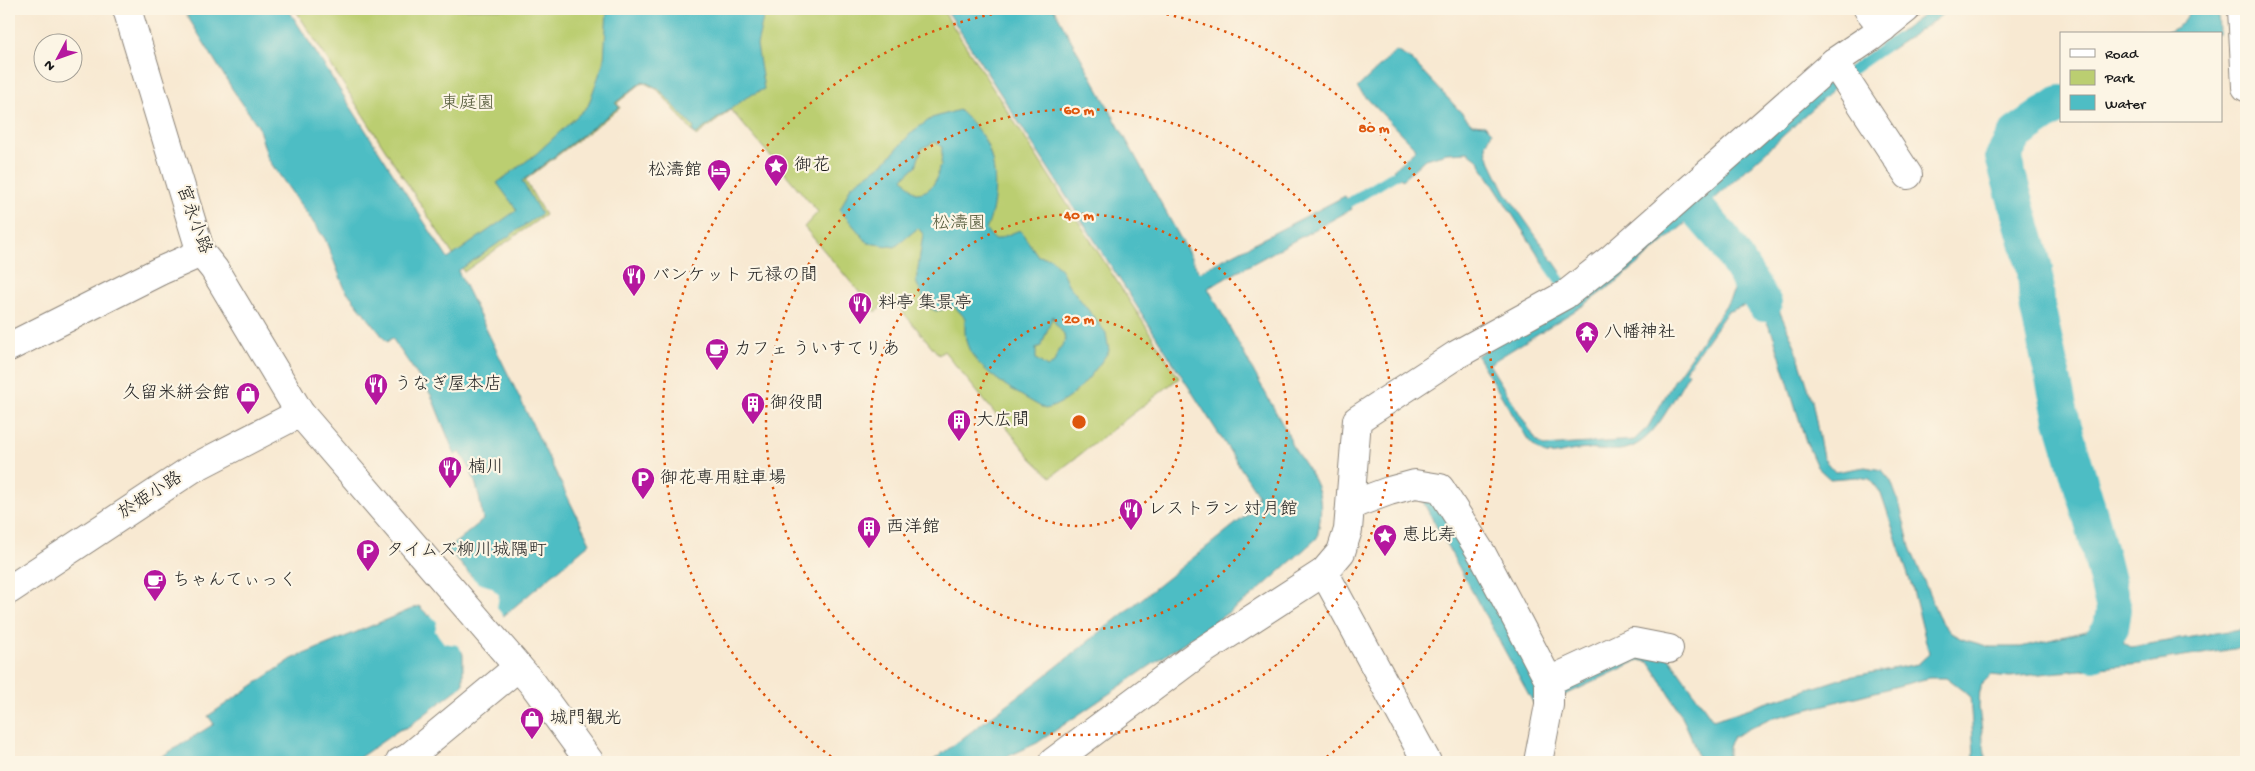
<svg xmlns="http://www.w3.org/2000/svg" width="2255" height="771" viewBox="0 0 2255 771" font-family="'Gochi Hand','Klee One',sans-serif">
  <style>
    .green { fill: #bbce71; stroke: #6c7546 }
    .water { fill: #4ebdc4; stroke: #356c70; fill-rule: evenodd }
    .pier { fill: #f8e9d2 }
    .lines { fill: none; stroke-linecap: round; stroke-linejoin: round }
    .stream { stroke: #4ebdc4; stroke-width: 10 }
    .canal { stroke: #4ebdc4; stroke-width: 36 }
    .minor-casing { stroke: #8a8277; stroke-width: 30 }
    .minor { stroke: #fff; stroke-width: 28 }
    .ring { fill: none; stroke: #de560d; stroke-width: 2.5; stroke-dasharray: 2.5 5 }
    .labels { text-anchor: middle; dominant-baseline: central; stroke-width: 4.5; stroke-linejoin: round; paint-order: stroke }
    .park-label { font-size: 18px; fill: #545a3a; stroke: #fcf5e5 }
    .poi-label { font-size: 18px; fill: #1c1c1c; stroke: #fcf5e5; text-anchor: start }
    .street-label { font-size: 18px; fill: #1c1c1c; stroke: #fcf5e5 }
    .centre { fill: #de560d; stroke: #fcf5e5; stroke-width: 2.5 }
    .ring-label { font-size: 15px; text-anchor: middle; font-weight: bold; fill: #de560d; stroke: #fcf5e5; stroke-width: 4.5; stroke-linejoin: round; paint-order: stroke }
  </style>
  <rect width="100%" height="100%" fill="#fcf5e5"/>
  <filter id="ink" filterUnits="userSpaceOnUse"><feTurbulence type="fractalNoise" baseFrequency=".02" numOctaves="2"/><feDisplacementMap in="SourceGraphic" scale="10" xChannelSelector="R" yChannelSelector="G"/><feConvolveMatrix kernelMatrix="1 2 1 2 8 2 1 2 1" color-interpolation-filters="sRGB"/></filter>
  <filter id="wash" filterUnits="userSpaceOnUse"><feTurbulence type="fractalNoise" baseFrequency=".0096" numOctaves="4" result="noise"/><feDisplacementMap in="SourceGraphic" scale="20" xChannelSelector="R" yChannelSelector="G"/><feGaussianBlur stdDeviation="1.12" result="paint"/><feColorMatrix in="noise" values="0 0 0 0 0 0 0 0 0 0 0 0 0 0 0 0 0 1.4 0 .05"/><feComposite in="paint" operator="in"/></filter>
  <g filter="url(#wash)">
    <rect width="100%" height="100%" fill="#f8e9d2"/>
    <polygon class="green" points="295,9 942,9 1179,378 1051,477 1032,459 944,351 939,355 891,298 876,312 804,227 818,212 731,110 696,136 658,90 643,82 617,103 620,108 525,180 545,215 464,272"/>
    <g class="water">
      <path d="M183,9H288L448,259L517,210L497,183L536,154L588,106L604,61L607,9H765L757,45L764,89L747,97L696,134L693,132L694,128L659,89L643,81L615,103L619,107L522,181L541,214L458,271L590,543L462,651L463,655V685L408,727L399,730L353,762H153L214,724L208,716L292,659L419,606L429,616L472,577L448,549L483,520C479,493 476,476 460,452L455,455L431,395L392,338L387,342L345,289L325,239L268,159L258,126L233,90Z"/>
      <path d="M946,9H1054L1199,272L1345,196L1352,209L1208,288L1290,438L1291,444C1316,482 1327,490 1317,538L1251,597L1037,743L996,762H931L1045,676L1253,510L1258,495Z"/>
      <polygon points="1932,9 1948,9 1938,18 1890,50 1885,43"/>
      <path d="M2187,9H2218L2219,34H2163C2174,28 2191,23 2187,9Z"/>
      <polygon points="1396,51 1412,60 1472,124 1485,125 1492,132 1486,145 1487,154 1506,193 1561,272 1552,276 1481,166 1479,160 1468,152 1447,153 1425,159 1402,180 1393,170 1416,149 1357,88"/>
      <path d="M1832,80L1836,87L1708,205L1696,208L1697,219L1693,217L1621,278L1584,305L1489,364L1536,440L1544,446L1634,440L1648,427L1674,381L1728,302L1737,284L1740,271L1736,263L1742,258L1749,274L1778,308L1795,346L1812,400L1823,458L1835,472L1865,467L1882,470L1891,481L1900,506L1910,547L1940,620L1951,633L1962,639L1990,647H2021L2090,630L2102,621L2106,610L2119,609L2124,643L2131,647L2246,628V647L2140,664L2010,677L1991,675L1980,686L1979,708L1986,762H1973L1974,754L1970,696L1946,678H1929L1766,720L1733,737L1728,746V762H1699C1690,725 1670,694 1649,662L1639,660L1559,698L1537,706L1534,704L1422,500L1421,493L1435,494L1537,678L1639,648L1668,656L1713,720L1843,678L1918,664L1929,654L1913,590L1888,514L1881,493L1870,479L1857,477L1830,479L1817,467L1806,442L1774,337C1768,323 1761,311 1748,304L1727,312L1686,370L1689,373C1672,399 1654,447 1620,450C1606,452 1591,448 1577,450C1551,453 1547,463 1527,438L1477,356Z"/>
      <path d="M959,110C966,117 974,124 980,133C999,158 998,203 986,230L995,240L1020,230L1038,256L1051,258L1062,271L1068,284L1106,333L1109,351C1093,373 1073,403 1045,409C1023,397 980,373 969,349C964,339 965,329 965,318L955,307L936,311L928,307L916,282L923,234L918,228L895,247L868,243L840,210L851,186L885,162L913,131L932,118ZM935,142L942,147L941,166L939,167C937,182 931,193 915,193L903,178L916,166L922,148ZM1053,316L1055,323L1064,334L1065,341L1058,351L1054,363L1047,367L1036,359V348L1041,346Z"/>
    </g>
    <polygon class="pier" points="460,565 478,583 491,587 499,595 497,608 505,618 465,652 466,656 457,645 444,643 435,631 437,622 427,611 429,612 469,577"/>
    <g class="lines">
      <g class="stream">
        <polyline points="1844,76 1898,38"/>
        <polyline points="1337,210 1395,175"/>
        <polyline points="1549,265 1568,292"/>
      </g>
      <g class="canal">
        <polyline points="2061,103 2016,134 2003,157 2035,269 2037,305 2062,420 2093,525 2114,609 2111,628 2093,653"/>
        <polyline points="1696,208 1725,241 1764,304"/>
      </g>
    </g>
  </g>
  <g filter="url(#ink)">
    <g class="lines">
      <g class="minor-casing">
        <g id="minor">
          <polyline points="127,9 201,253 214,269 300,413 533,684 590,762"/>
          <polyline points="1868,9 1883,28"/>
          <polyline points="2242,9 2246,87"/>
          <polyline points="1834,62 1908,175"/>
          <polyline points="9,347 160,271 201,253"/>
          <polyline points="1351,505 1389,491 1415,484 1440,488 1482,554 1549,681 1549,705 1538,762"/>
          <polyline points="1324,572 1427,762"/>
          <polyline points="9,590 192,469 300,413"/>
          <polyline points="1549,681 1633,642 1669,649"/>
          <polyline points="400,762 408,758 518,667"/>
          <polyline points="1053,762 1196,655 1324,572 1341,552 1348,530 1357,420 1456,355 1565,295 1612,258 1834,62 1871,37 1906,9"/>
        </g>
      </g>
      <use href="#minor" class="minor"/>
    </g>
  </g>
  <g class="ring">
    <circle cx="1079" cy="422" r="104"/>
    <circle cx="1079" cy="422" r="208"/>
    <circle cx="1079" cy="422" r="313"/>
    <path d="M837 761A417 417 0 0 1 1021 9M1137 9A417 417 0 0 1 1321 761"/>
  </g>
  <defs>
    <g id="sight-pin" transform="scale(1.25)"><path d="M0 17L-7.5 6A9.5 9.5 0 1 1 7.5 6Z" fill="#b5179e" stroke="#fcf5e5"/><path d="M0-6L1.8-2.2L6-1.7L2.9 1.2L3.7 5.4L0 3.3L-3.7 5.4L-2.9 1.2L-6-1.7L-1.8-2.2Z" fill="#fff"/></g>
    <g id="hotel-pin" transform="scale(1.25)"><path d="M0 17L-7.5 6A9.5 9.5 0 1 1 7.5 6Z" fill="#b5179e" stroke="#fcf5e5"/><path d="M-6-4.5h1.5V1H6V5H4.5V3h-9V5H-6ZM-4 0a1.8 1.8 0 1 1 3.6 0ZM.5 0V-2.5h3Q6-2.5 6 0Z" fill="#fff"/></g>
    <g id="restaurant-pin" transform="scale(1.25)"><path d="M0 17L-7.5 6A9.5 9.5 0 1 1 7.5 6Z" fill="#b5179e" stroke="#fcf5e5"/><path d="M-5-6h1v4h1v-4h1v4h1v-4h1v5L-1.5 .5V6h-2V.5L-5-1ZM5-6V6H3V1.5H1.5Q1.5-4 5-6Z" fill="#fff"/></g>
    <g id="temple-pin" transform="scale(1.25)"><path d="M0 17L-7.5 6A9.5 9.5 0 1 1 7.5 6Z" fill="#b5179e" stroke="#fcf5e5"/><path d="M0-6L5-2H3V0L6.5 2.5H4V6H1.5V3h-3V6H-4V2.5H-6.5L-3 0V-2H-5Z" fill="#fff"/></g>
    <g id="cafe-pin" transform="scale(1.25)"><path d="M0 17L-7.5 6A9.5 9.5 0 1 1 7.5 6Z" fill="#b5179e" stroke="#fcf5e5"/><path d="M-5.5-4.5H6V0H3Q3 3.5 0 3.5H-2.5Q-5.5 3.5-5.5 0ZM3-3.2v2h1.7v-2ZM-6 4.5H4V6H-6Z" fill="#fff"/></g>
    <g id="shop-pin" transform="scale(1.25)"><path d="M0 17L-7.5 6A9.5 9.5 0 1 1 7.5 6Z" fill="#b5179e" stroke="#fcf5e5"/><path d="M-5-2.5h2.3a2.7 3.5 0 0 1 5.4 0H5L5.5 6h-11ZM-1.5-2.5h3a1.5 2.3 0 0 0-3 0Z" fill="#fff"/></g>
    <g id="building-pin" transform="scale(1.25)"><path d="M0 17L-7.5 6A9.5 9.5 0 1 1 7.5 6Z" fill="#b5179e" stroke="#fcf5e5"/><path d="M-4-6H4V6H1V3H-1V6H-4ZM-2.5-4.3h1.7v1.8h-1.7ZM.8-4.3h1.7v1.8H.8ZM-2.5-1h1.7V.8h-1.7ZM.8-1h1.7V.8H.8Z" fill="#fff"/></g>
    <g id="parking-pin" transform="scale(1.25)"><path d="M0 17L-7.5 6A9.5 9.5 0 1 1 7.5 6Z" fill="#b5179e" stroke="#fcf5e5"/><path d="M-3.5-5.5H1a3.5 3.5 0 0 1 0 7H-1V5.5H-3.5ZM-1-3.4V-.6H.8a1.4 1.4 0 0 0 0-2.8Z" fill="#fff"/></g>
  </defs>
  <g fill-rule="evenodd">
    <use href="#sight-pin" x="776" y="166"/>
    <use href="#hotel-pin" x="719" y="171"/>
    <use href="#restaurant-pin" x="634" y="276"/>
    <use href="#restaurant-pin" x="860" y="304"/>
    <use href="#temple-pin" x="1587" y="333"/>
    <use href="#cafe-pin" x="717" y="350"/>
    <use href="#restaurant-pin" x="376" y="385"/>
    <use href="#shop-pin" x="248" y="394"/>
    <use href="#building-pin" x="753" y="404"/>
    <use href="#building-pin" x="959" y="421"/>
    <use href="#restaurant-pin" x="450" y="468"/>
    <use href="#parking-pin" x="643" y="479"/>
    <use href="#restaurant-pin" x="1131" y="510"/>
    <use href="#building-pin" x="869" y="528"/>
    <use href="#sight-pin" x="1385" y="536"/>
    <use href="#parking-pin" x="368" y="551"/>
    <use href="#cafe-pin" x="155" y="581"/>
    <use href="#shop-pin" x="532" y="719"/>
  </g>
  <g class="labels">
    <g class="park-label">
      <text x="468" y="104">東庭園</text>
      <text x="959" y="224">松濤園</text>
    </g>
    <g class="poi-label">
      <text x="794" y="166">御花</text>
      <text x="702" y="171" text-anchor="end">松濤館</text>
      <text x="652" y="276">バンケット 元禄の間</text>
      <text x="878" y="304">料亭 集景亭</text>
      <text x="1604" y="333">八幡神社</text>
      <text x="734" y="350">カフェ ういすてりあ</text>
      <text x="394" y="385">うなぎ屋本店</text>
      <text x="230" y="394" text-anchor="end">久留米絣会館</text>
      <text x="770" y="404">御役間</text>
      <text x="976" y="421">大広間</text>
      <text x="468" y="468">楠川</text>
      <text x="660" y="479">御花専用駐車場</text>
      <text x="1148" y="510">レストラン 対月館</text>
      <text x="886" y="528">西洋館</text>
      <text x="1402" y="536">恵比寿</text>
      <text x="386" y="551">タイムズ柳川城隅町</text>
      <text x="172" y="581">ちゃんてぃっく</text>
      <text x="550" y="719">城門観光</text>
    </g>
    <g class="street-label">
      <text transform="translate(193 220) rotate(70)">宮永小路</text>
      <text transform="translate(151 496) rotate(-33)">於姫小路</text>
    </g>
  </g>
  <circle cx="1079" cy="422" r="8" class="centre"/>
  <g class="ring-label">
    <text x="1079" y="114">60 m</text>
    <text x="1374" y="132">80 m</text>
    <text x="1079" y="219">40 m</text>
    <text x="1079" y="323">20 m</text>
  </g>
  <rect width="2255" height="771" fill="none" stroke="#fcf5e5" stroke-width="30"/>
  <rect x="2060" y="32" width="162" height="90" fill="#fcf5e5" stroke="#a29e95"/>
  <rect x="2070" y="49" width="25" height="8" fill="#ffffff" stroke="#a29e95"/>
  <text x="2105" y="58" font-size="15" fill="#1c1c1c">Road</text>
  <rect x="2070" y="70" width="25" height="15" fill="#bbce71" stroke="#a29e95"/>
  <text x="2105" y="82" font-size="15" fill="#1c1c1c">Park</text>
  <rect x="2070" y="95" width="25" height="15" fill="#4ebdc4" stroke="#a29e95"/>
  <text x="2105" y="108" font-size="15" fill="#1c1c1c">Water</text>
  <g transform="translate(58 58) rotate(229)"><circle r="24" fill="#fcf5e5" stroke="#a29e95"/>
  <path d="M0-4L9 19L0 12L-9 19Z" fill="#b5179e"/>
  <text y="-8" font-size="14" font-weight="bold" text-anchor="middle" fill="#1c1c1c">N</text>
  </g>
</svg>
